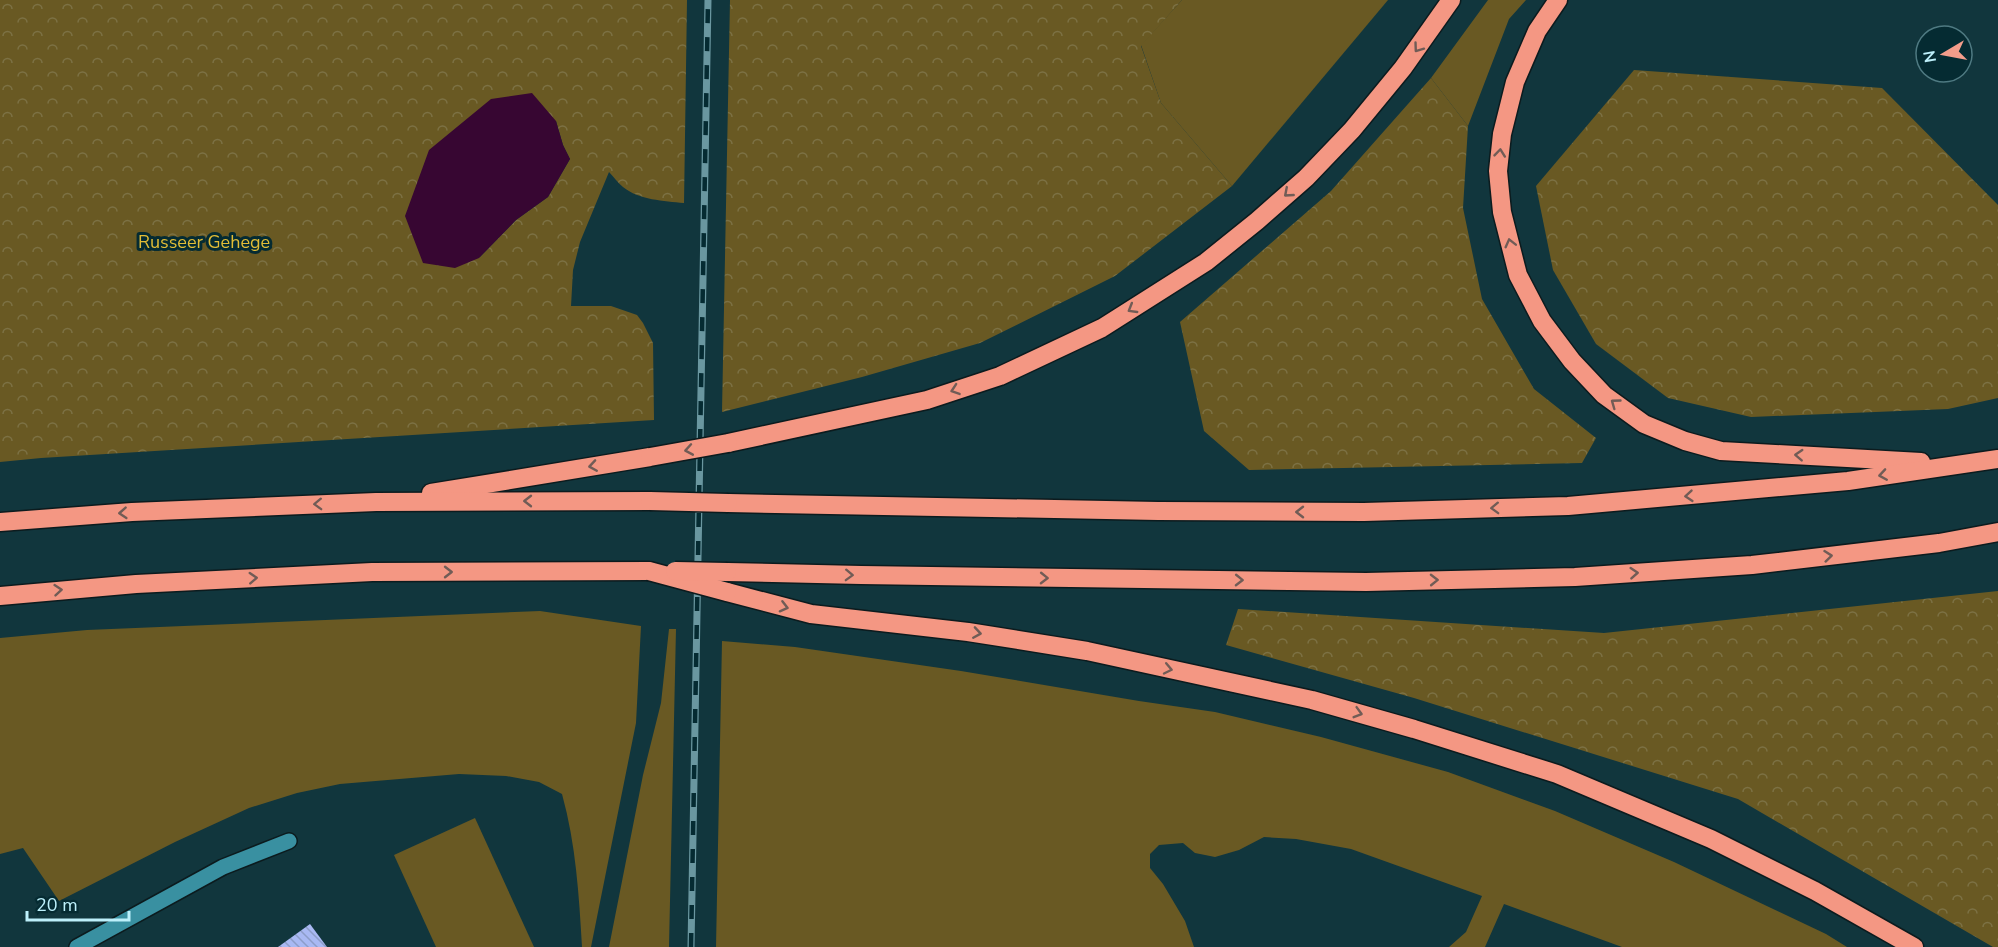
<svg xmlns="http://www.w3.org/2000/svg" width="1998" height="947" viewBox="0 0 1998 947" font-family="'Nunito Sans',sans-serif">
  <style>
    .grass { fill: #695923 }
    .forest { fill: url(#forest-crowns); fill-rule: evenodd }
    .water { fill: #370632 }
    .building { fill: url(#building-back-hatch) }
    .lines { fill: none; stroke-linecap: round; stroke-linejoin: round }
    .minor-casing { stroke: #0c1b1e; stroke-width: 18 }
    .highway-casing { stroke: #0c1b1e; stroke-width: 21 }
    .minor { stroke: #3990a1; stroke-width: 15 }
    .highway { stroke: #f49783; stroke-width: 18 }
    .rail-casing { stroke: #6a97a0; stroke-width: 7 }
    .rail { stroke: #052b32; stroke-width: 4.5; stroke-dasharray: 14; stroke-linecap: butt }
    .highway-bridge-casing { stroke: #0c1b1e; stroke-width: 21; stroke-linecap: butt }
    .highway-bridge { stroke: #f49783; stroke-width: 18 }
    .oneway { stroke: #715c56 }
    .labels { text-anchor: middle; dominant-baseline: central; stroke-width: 6; stroke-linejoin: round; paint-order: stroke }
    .park-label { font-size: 18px; fill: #e2bd36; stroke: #052b32 }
  </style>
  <defs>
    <pattern id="forest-crowns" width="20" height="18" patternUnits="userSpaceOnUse" patternTransform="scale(1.5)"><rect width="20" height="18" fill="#695923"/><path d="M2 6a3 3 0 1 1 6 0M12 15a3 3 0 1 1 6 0" fill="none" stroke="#7c7144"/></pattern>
    <pattern id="building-back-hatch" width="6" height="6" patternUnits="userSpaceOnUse" patternTransform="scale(1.5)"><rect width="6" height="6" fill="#a9b9f3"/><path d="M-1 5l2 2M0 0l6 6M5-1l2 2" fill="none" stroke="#8d9dc9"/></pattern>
  </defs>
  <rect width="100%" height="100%" fill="#11363d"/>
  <g class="grass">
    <polygon points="1182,0 1388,0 1232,186 1161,103 1141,45"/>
    <polygon points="1488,0 1526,0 1509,19 1468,126 1431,78"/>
    <path d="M540,611L641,626L636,723L591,947H582C579,895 576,845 562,794L539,782L506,776L459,774L340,784L297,793L249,808L175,842L59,901L23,848L0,854V638L87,630Z"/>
    <polygon points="669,629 676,629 669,947 609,947 643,775 661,703"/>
    <polygon points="722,641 795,647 961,671 1139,701 1215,712 1321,737 1448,772 1555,811 1674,862 1826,934 1847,947 1622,947 1504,904 1485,947 1449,947 1466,932 1482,896 1351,849 1296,839 1264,837 1239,850 1215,857 1195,853 1183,843 1159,845 1150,854 1150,868 1163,884 1185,921 1194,947 716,947"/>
    <polygon points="475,818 534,947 436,947 394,855"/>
  </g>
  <g class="forest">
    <path d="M0,0H687L684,203C664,201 639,200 623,187C618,183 614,177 609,172L580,242L573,270L571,306H611L637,315L643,323L653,343L654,420L41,458L0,462ZM556,121L563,145L570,159L548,197L516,220L479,258Z"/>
    <polygon points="730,0 1182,0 1141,46 1161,103 1232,186 1115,276 980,343 862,377 722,412"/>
    <polygon points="1634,70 1882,88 1998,205 1998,398 1948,409 1751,417 1668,398 1596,344 1553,270 1536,186"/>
    <polygon points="1431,78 1468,126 1463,208 1482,299 1534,389 1596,438 1582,463 1249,470 1204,431 1180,322 1331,191"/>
    <polygon points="1998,591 1998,947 1993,947 1738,799 1414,698 1226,645 1238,609 1604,633"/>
  </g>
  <polygon class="water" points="532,93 556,121 563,145 570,159 548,197 516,220 479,258 455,268 423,263 405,216 429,150 491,99"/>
  <polygon class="building" points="310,924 327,947 278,947"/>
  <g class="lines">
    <g class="minor-casing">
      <polyline id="minor" points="77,947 223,867 289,841"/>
    </g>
    <g class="highway-casing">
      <g id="highway">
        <polyline points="1558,0 1537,31 1515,82 1502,134 1498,171 1502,212 1518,275 1542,321 1572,361 1604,395 1644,424 1685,441 1721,451 1921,462"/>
        <polyline points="728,443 927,400 1000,376 1102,328 1143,302 1206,262 1257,221 1306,178 1352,130 1403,68 1451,0"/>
        <polyline points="431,493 650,457"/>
        <polyline points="728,503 1158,511 1364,512 1568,506 1848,481 1998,459"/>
        <polyline points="0,522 132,512 376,502 650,501"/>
        <polyline points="727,572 861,575 1366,582 1575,577 1752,565 1939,543 1998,532"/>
        <polyline points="727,592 811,614 968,632 1087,651 1312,700 1414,729 1557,774 1711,839 1815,891 1914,947"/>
        <polyline points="0,596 136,584 372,572 649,571"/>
      </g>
    </g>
    <use href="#minor" class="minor"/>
    <use href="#highway" class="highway"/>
    <g class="rail-casing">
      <polyline id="rail" points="691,947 708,0"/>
    </g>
    <use href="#rail" class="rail"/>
    <g class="highway-bridge-casing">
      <g id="highway-bridge">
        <polyline points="650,457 728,443"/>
        <polyline points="650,501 728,503"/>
        <polyline points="649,571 727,592"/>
        <polyline points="675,571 727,572"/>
      </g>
    </g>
    <use href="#highway-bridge" class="highway-bridge"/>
  </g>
  <defs><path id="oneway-chevron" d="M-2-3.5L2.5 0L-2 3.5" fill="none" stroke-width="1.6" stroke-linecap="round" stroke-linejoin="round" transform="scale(1.5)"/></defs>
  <g class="oneway">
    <use href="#oneway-chevron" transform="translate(1418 48) rotate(126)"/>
    <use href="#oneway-chevron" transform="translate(1500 153) rotate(-84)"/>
    <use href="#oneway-chevron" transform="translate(1288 193) rotate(139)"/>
    <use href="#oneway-chevron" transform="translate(1510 243) rotate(-104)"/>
    <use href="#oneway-chevron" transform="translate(1132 309) rotate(149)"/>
    <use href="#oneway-chevron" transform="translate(955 390) rotate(161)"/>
    <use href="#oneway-chevron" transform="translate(1615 403) rotate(-144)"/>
    <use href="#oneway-chevron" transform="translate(689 450) rotate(170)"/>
    <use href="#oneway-chevron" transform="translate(1799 455) rotate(-177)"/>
    <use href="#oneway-chevron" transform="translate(593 466) rotate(171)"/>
    <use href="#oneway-chevron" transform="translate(1883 475) rotate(171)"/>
    <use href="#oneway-chevron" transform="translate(1689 496) rotate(175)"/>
    <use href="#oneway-chevron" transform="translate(528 501) rotate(180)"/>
    <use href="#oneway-chevron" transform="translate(318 504) rotate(178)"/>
    <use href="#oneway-chevron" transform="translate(1495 508) rotate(178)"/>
    <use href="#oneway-chevron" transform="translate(1300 512) rotate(-180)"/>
    <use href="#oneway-chevron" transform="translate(123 513) rotate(176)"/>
    <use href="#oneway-chevron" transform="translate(1828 556) rotate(-6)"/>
    <use href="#oneway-chevron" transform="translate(448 572)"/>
    <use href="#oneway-chevron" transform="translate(1634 573) rotate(-4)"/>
    <use href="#oneway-chevron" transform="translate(849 575) rotate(2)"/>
    <use href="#oneway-chevron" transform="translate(253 578) rotate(-3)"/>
    <use href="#oneway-chevron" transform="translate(1044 578) rotate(1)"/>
    <use href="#oneway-chevron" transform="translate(1239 580) rotate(1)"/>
    <use href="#oneway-chevron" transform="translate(1434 580) rotate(-1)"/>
    <use href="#oneway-chevron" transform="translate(58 590) rotate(-5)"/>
    <use href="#oneway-chevron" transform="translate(784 607) rotate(14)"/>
    <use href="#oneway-chevron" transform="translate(977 633) rotate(9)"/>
    <use href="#oneway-chevron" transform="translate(1168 669) rotate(12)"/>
    <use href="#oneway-chevron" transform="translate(1358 713) rotate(16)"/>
  </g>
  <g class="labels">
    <g class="park-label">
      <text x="204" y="242">Russeer Gehege</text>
    </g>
  </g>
  <g transform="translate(1944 54) rotate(260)"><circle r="28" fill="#052b32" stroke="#4f7a82" stroke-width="1.5"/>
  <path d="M0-4.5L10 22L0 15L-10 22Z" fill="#f49d8b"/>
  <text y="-9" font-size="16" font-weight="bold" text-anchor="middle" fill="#bdf0fb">N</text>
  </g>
  <path d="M27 911v9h102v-9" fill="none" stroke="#bdf0fb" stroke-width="3"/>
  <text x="36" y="911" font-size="18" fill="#bdf0fb" stroke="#052b32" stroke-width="4.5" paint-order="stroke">20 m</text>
</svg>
